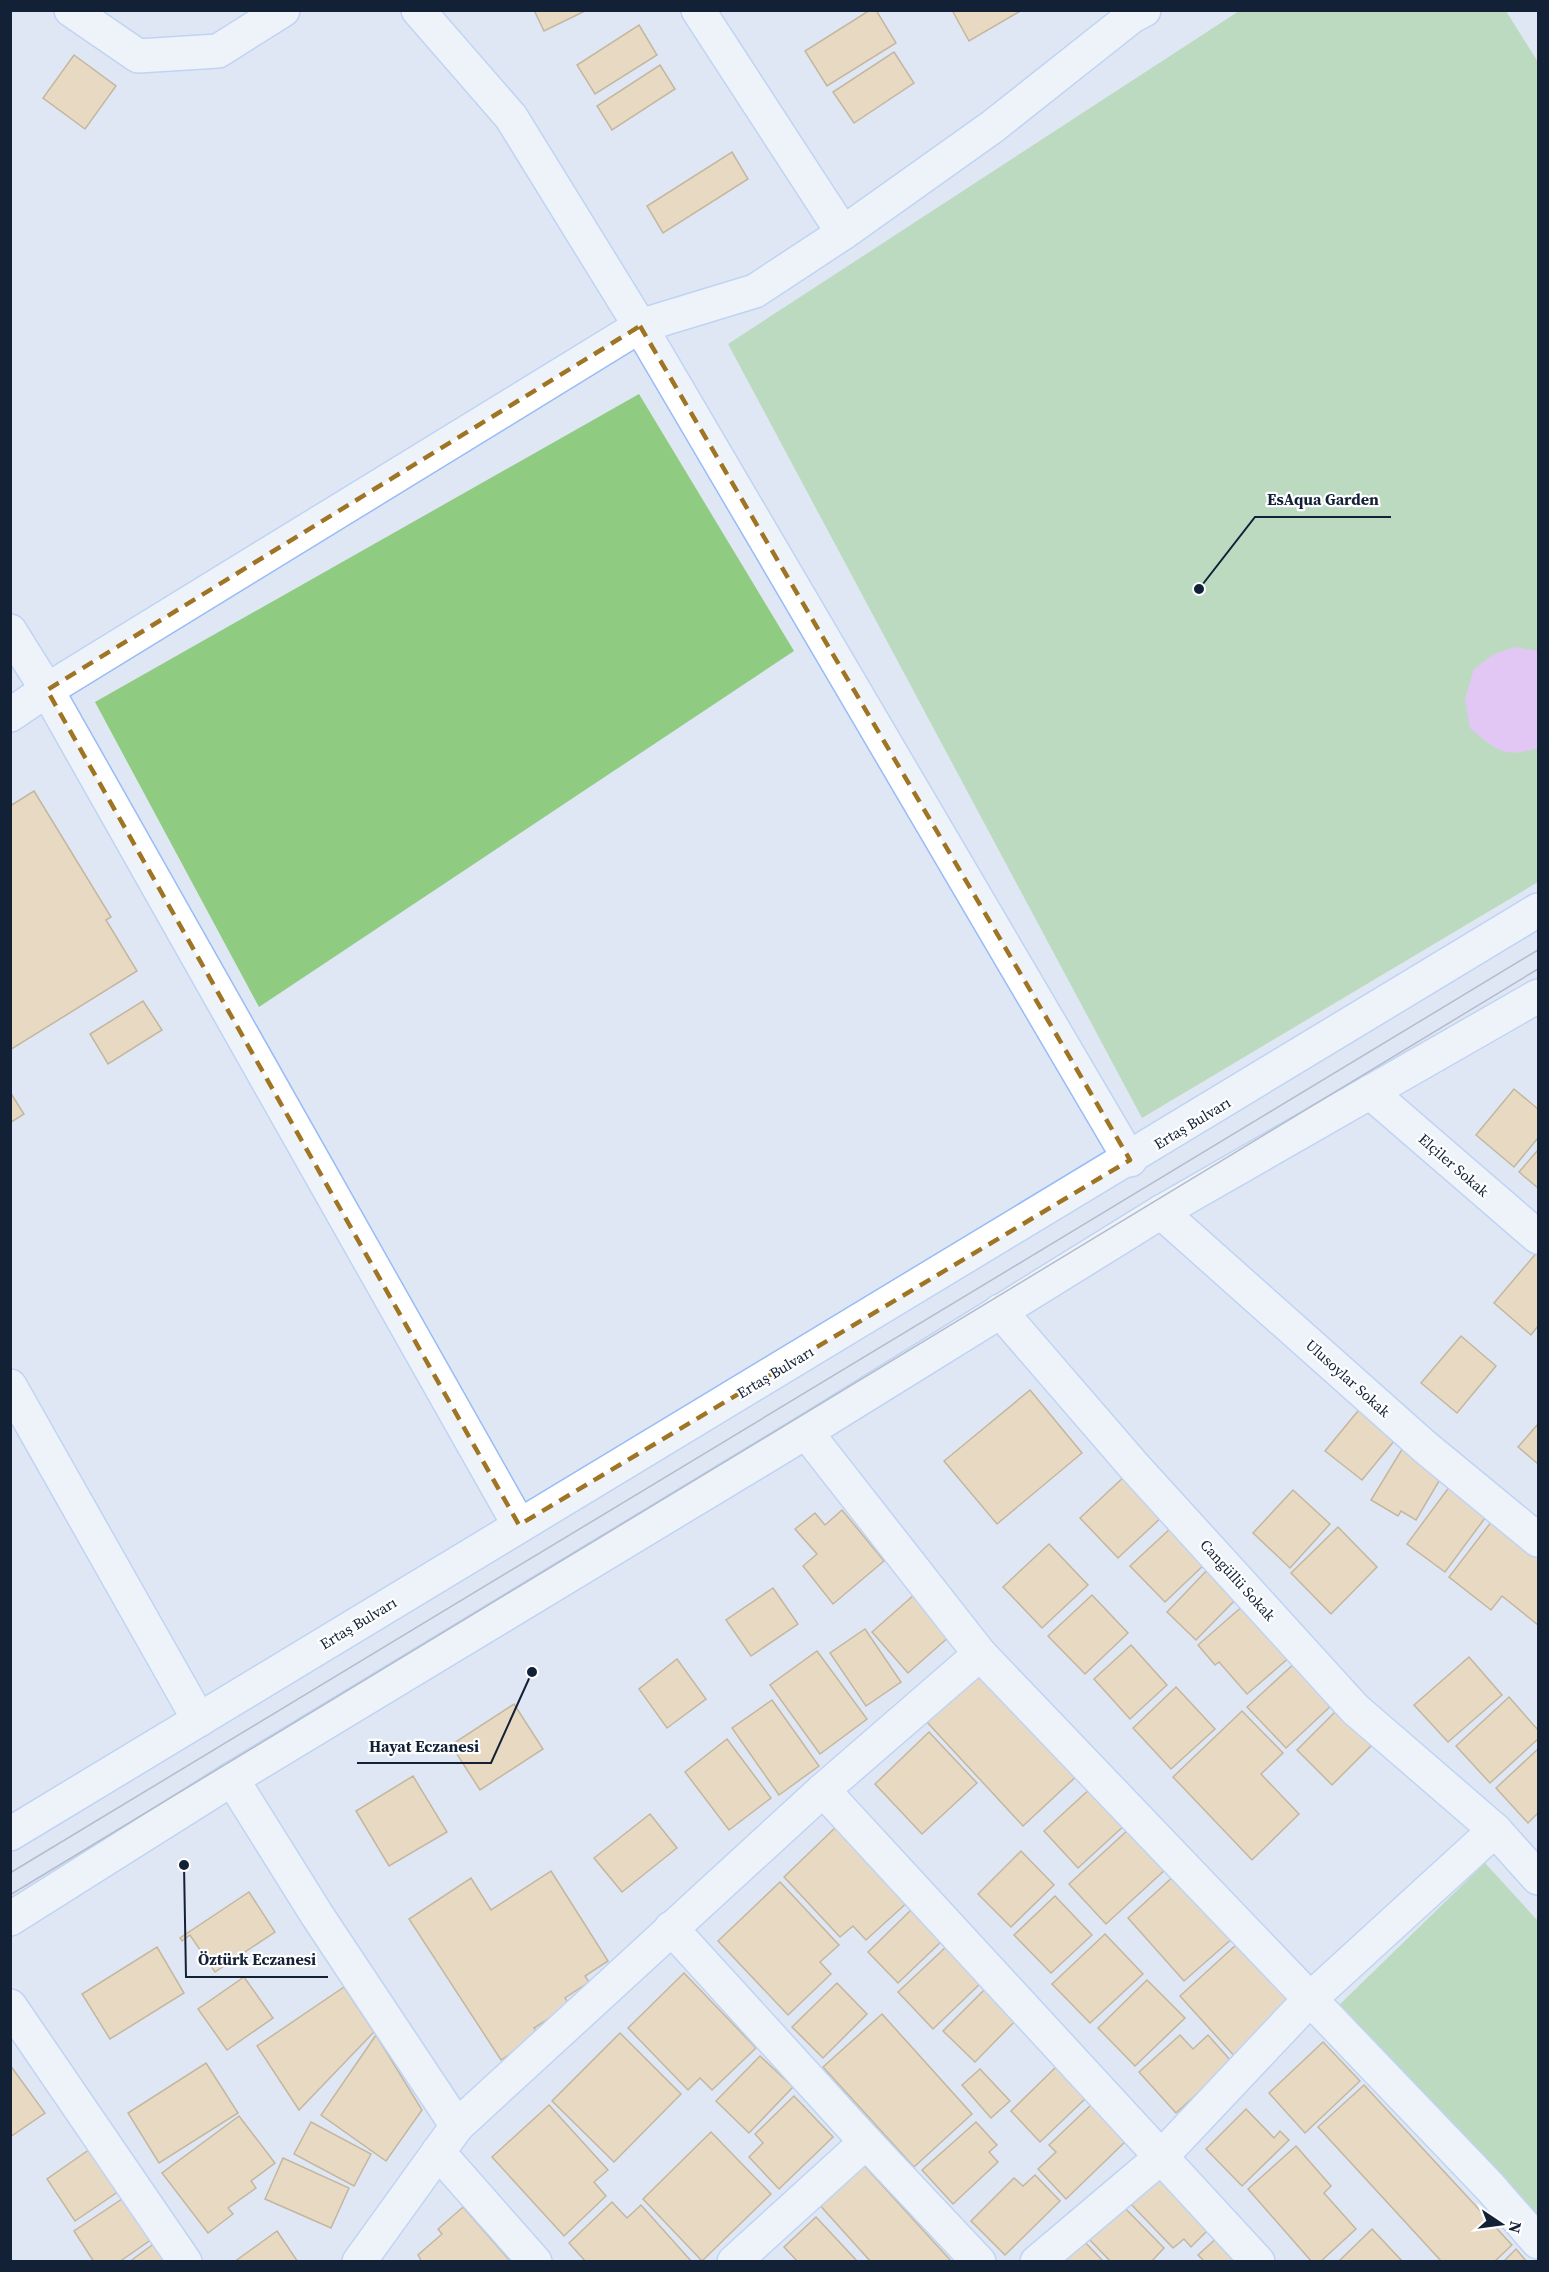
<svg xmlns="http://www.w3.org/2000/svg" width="1549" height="2272" viewBox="0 0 1549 2272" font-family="'Source Serif 4',serif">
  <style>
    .green { fill: #8fcb81 }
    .water { fill: #e5a0f4 }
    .building { fill: #efc886; stroke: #a17c3b; stroke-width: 1.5 }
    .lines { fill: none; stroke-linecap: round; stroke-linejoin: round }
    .minor-casing { stroke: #97bcf7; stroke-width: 36 }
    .major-casing { stroke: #97bcf7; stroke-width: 36 }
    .minor { stroke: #fff; stroke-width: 33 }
    .major { stroke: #fff; stroke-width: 33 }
    .tram { stroke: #7d8798; stroke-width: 1.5 }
    .marked { fill: none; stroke: #9f7524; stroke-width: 4.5; stroke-dasharray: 12 8; stroke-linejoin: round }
    .labels { text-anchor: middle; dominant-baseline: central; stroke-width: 4.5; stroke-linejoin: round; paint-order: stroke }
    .street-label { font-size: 15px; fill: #132137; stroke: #fff }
    .leader { fill: none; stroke: #132137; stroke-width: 2 }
    .callout-dot { fill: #132137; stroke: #fff; stroke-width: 2 }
    .callout-label { font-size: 16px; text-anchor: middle; font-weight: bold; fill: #132137; stroke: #fff; stroke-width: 4.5; stroke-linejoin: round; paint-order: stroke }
  </style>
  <rect width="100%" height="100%" fill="#e0e7f4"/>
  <g class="green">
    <polygon points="1239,11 1506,11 1538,62 1538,882 1142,1118 728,344"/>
    <polygon points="639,394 794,651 259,1007 95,702"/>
    <polygon points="1485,1863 1538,1921 1538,2217 1335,2009"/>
  </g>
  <path class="water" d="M1515,647L1538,651V748C1502,758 1498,751 1470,728L1465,699L1474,669L1494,654Z"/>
  <g class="building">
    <polygon points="534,10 587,10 544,31"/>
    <polygon points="870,10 876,10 896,43 827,86 805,51"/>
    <polygon points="952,10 1022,10 969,41"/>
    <polygon points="639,25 657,55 595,94 577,65"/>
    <polygon points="894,52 914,83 854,123 833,92"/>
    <polygon points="74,55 116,86 85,129 43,98"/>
    <polygon points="660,65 675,89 612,130 597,106"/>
    <polygon points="732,152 748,179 663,233 647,206"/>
    <polygon points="34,791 111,917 106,920 137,971 10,1050 10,806"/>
    <polygon points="143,1001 162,1030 108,1064 90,1034"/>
    <polygon points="1514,1089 1538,1109 1538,1138 1514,1167 1476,1135"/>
    <polygon points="10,1092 24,1114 10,1123"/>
    <polygon points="1538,1150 1538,1188 1519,1172"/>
    <polygon points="1538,1251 1538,1326 1531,1335 1494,1303"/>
    <polygon points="1461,1336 1496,1366 1457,1413 1421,1383"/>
    <polygon points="1030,1390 1082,1453 997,1524 944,1461"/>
    <polygon points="1362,1406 1399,1435 1362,1480 1325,1451"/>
    <polygon points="1538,1424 1538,1464 1518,1447"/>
    <polygon points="1404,1446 1445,1471 1416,1520 1401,1511 1398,1516 1371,1500"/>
    <polygon points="1127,1474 1165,1514 1118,1558 1080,1518"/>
    <polygon points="1450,1486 1488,1514 1445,1572 1407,1544"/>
    <polygon points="1293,1490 1330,1524 1290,1568 1253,1533"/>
    <polygon points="842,1510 884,1561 833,1604 803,1566 817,1554 795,1529 815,1513 825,1525"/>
    <polygon points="1492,1521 1538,1557 1538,1625 1502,1596 1491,1610 1449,1577"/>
    <polygon points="1173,1526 1207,1562 1165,1602 1130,1566"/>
    <polygon points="1338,1527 1377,1567 1331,1614 1291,1573"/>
    <polygon points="1049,1544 1088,1585 1042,1628 1003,1587"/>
    <polygon points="1210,1567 1239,1596 1196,1640 1167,1612"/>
    <polygon points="773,1588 798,1624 751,1656 726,1620"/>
    <polygon points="915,1594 951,1635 908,1673 872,1632"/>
    <polygon points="1092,1595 1128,1633 1085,1674 1048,1636"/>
    <polygon points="1245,1604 1291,1656 1247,1694 1219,1662 1215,1665 1198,1645"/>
    <polygon points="865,1629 901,1682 866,1706 830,1653"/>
    <polygon points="1131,1645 1167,1685 1130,1719 1094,1679"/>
    <polygon points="817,1651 867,1719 820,1754 770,1685"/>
    <polygon points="1469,1657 1502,1695 1448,1742 1414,1705"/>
    <polygon points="677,1659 706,1699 667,1728 639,1689"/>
    <polygon points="1296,1662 1334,1703 1286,1748 1247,1707"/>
    <polygon points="983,1666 1081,1772 1023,1826 925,1720"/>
    <polygon points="1176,1687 1215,1729 1171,1769 1133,1728"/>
    <polygon points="1509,1697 1538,1730 1538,1739 1490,1783 1456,1746"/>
    <polygon points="772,1700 819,1766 779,1795 732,1728"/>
    <polygon points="514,1704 543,1749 480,1790 451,1745"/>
    <polygon points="1339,1708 1374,1743 1332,1785 1297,1750"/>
    <polygon points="1242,1711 1283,1753 1261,1774 1299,1814 1252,1860 1173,1777"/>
    <polygon points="929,1732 977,1783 922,1834 875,1784"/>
    <polygon points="727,1739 771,1798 729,1830 685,1772"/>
    <polygon points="1538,1749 1538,1813 1528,1823 1496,1788"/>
    <polygon points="413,1776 447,1832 389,1866 356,1811"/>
    <polygon points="1093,1786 1127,1823 1078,1868 1044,1831"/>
    <polygon points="650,1814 677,1848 622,1892 594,1858"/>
    <polygon points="839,1824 910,1900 866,1940 853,1926 840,1937 784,1877"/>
    <polygon points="1130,1828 1166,1869 1106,1924 1069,1884"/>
    <polygon points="1021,1851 1054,1885 1011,1927 978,1894"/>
    <polygon points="551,1871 608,1961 585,1976 589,1982 565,1998 570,2005 534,2028 539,2034 501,2060 409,1919 471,1878 491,1910"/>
    <polygon points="1177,1873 1234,1937 1184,1981 1128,1918"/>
    <polygon points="780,1882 839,1945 820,1962 831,1974 788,2015 718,1941"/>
    <polygon points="249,1892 275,1932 215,1972 190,1935 182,1941 180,1938"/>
    <polygon points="1055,1896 1092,1935 1051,1973 1014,1935"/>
    <polygon points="913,1908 944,1939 898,1983 868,1952"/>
    <polygon points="1105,1934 1143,1974 1090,2023 1052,1984"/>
    <polygon points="1238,1943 1295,2006 1237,2059 1180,1996"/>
    <polygon points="948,1945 983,1981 933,2029 898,1992"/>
    <polygon points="157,1947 184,1993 110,2039 82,1994"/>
    <polygon points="684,1973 756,2048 712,2090 700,2078 688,2090 628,2028"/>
    <polygon points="244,1977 273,2018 227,2050 198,2009"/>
    <polygon points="1147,1980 1185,2018 1135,2066 1098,2028"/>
    <polygon points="837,1983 867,2014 823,2058 792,2027"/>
    <polygon points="344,1987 374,2032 299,2110 257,2046"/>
    <polygon points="987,1987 1019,2017 975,2062 943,2031"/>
    <polygon points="882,2014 972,2114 914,2167 823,2067"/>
    <polygon points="620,2033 681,2094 614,2162 552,2101"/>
    <polygon points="376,2035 422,2110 386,2161 321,2115"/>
    <polygon points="1180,2035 1193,2049 1208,2035 1232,2062 1176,2113 1139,2072"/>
    <polygon points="1323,2042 1360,2081 1305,2133 1269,2093"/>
    <polygon points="760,2056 793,2087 749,2133 716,2101"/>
    <polygon points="206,2063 238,2113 159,2163 128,2113"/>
    <polygon points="10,2065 45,2113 10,2137"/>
    <polygon points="1057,2066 1087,2097 1040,2142 1011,2111"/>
    <polygon points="980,2069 1010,2101 991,2118 962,2085"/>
    <polygon points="1364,2085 1512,2245 1494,2262 1442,2262 1318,2127"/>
    <polygon points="794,2096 833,2137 779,2189 749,2157 763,2143 755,2134"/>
    <polygon points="1092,2104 1127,2140 1066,2199 1038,2169 1056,2152 1049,2145"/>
    <polygon points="549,2105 608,2170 594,2182 606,2196 564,2236 492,2157"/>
    <polygon points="1246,2109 1274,2138 1280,2131 1289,2140 1242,2186 1206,2149"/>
    <polygon points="239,2116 275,2163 251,2181 256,2188 228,2208 233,2214 208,2233 162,2173"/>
    <polygon points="311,2122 371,2154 354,2186 294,2154"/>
    <polygon points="976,2122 997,2145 989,2152 998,2162 953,2204 922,2170"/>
    <polygon points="711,2132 771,2194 702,2261 643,2199"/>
    <polygon points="1296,2146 1331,2186 1324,2193 1356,2229 1320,2262 1312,2262 1248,2189"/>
    <polygon points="93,2147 122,2189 75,2221 47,2179"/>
    <polygon points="283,2158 349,2188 331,2228 265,2199"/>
    <polygon points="861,2162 952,2262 871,2262 817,2202"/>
    <polygon points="1158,2171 1211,2227 1191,2247 1184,2239 1173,2248 1128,2201"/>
    <polygon points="1035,2175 1060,2201 1005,2255 971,2221 1014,2178 1023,2186"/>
    <polygon points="125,2197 152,2239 119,2262 94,2262 74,2231"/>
    <polygon points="612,2202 627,2218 641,2205 692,2262 586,2262 569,2243"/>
    <polygon points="1120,2203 1164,2248 1151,2262 1111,2262 1087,2237"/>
    <polygon points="463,2207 511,2262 422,2262 418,2255 442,2234 438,2229"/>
    <polygon points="816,2217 858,2262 798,2262 784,2247"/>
    <polygon points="1372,2229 1403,2262 1338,2262"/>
    <polygon points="277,2231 298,2262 234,2262"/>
    <polygon points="1219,2236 1243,2262 1205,2262 1198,2255"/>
    <polygon points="1082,2239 1104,2262 1058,2262"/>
    <polygon points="155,2243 168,2262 129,2262"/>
    <polygon points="1516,2249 1527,2262 1503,2262"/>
  </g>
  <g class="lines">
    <g class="minor-casing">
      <g id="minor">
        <polyline points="71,10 138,56 218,51 283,10"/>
        <polyline points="418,10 511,117 640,326 1130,1160"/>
        <polyline points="698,10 843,233"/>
        <polyline points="10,631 47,690 519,1525"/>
        <polyline points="10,715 47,690 640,326 755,291 843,233 992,127 1131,17 1144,10"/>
        <polyline points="1370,1092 1538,1237"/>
        <polyline points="1161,1212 1425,1447 1538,1540"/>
        <polyline points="1000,1311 1133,1465 1355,1709 1495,1830"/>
        <polyline points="10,1386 199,1720"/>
        <polyline points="980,1654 1490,2187 1538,2242"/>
        <polyline points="232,1779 317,1915 457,2126 359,2262"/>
        <polyline points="823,1790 1258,2262"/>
        <polyline points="671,1928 866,2142 979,2262"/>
        <polyline points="10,2006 185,2262"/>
        <polyline points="457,2126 823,1790 980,1654 806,1432"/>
        <polyline points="438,2152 535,2262"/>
        <polyline points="734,2262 866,2142"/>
        <polyline points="1037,2262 1160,2158 1309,2000 1495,1830 1538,1878"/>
      </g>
    </g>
    <g class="major-casing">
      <g id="major">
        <path d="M10,1834C519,1525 1031,1221 1538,910"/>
        <polyline points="10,1919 232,1779 806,1432 1161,1212 1538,996"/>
      </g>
    </g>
    <use href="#minor" class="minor"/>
    <use href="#major" class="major"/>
    <g class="tram">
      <polyline points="10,1873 1538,950"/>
      <polyline points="10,1895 1538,969"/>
    </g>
  </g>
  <path d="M0 0H1549V2272H0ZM640,326L1130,1160L519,1525L47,690Z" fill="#e0e7f4" fill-opacity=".55" fill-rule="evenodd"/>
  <path class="marked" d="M640,326L1130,1160L519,1525L47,690Z"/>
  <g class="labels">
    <g class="street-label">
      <text transform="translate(1192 1123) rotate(-31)">Ertaş Bulvarı</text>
      <text transform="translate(1454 1165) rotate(41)">Elçiler Sokak</text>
      <text transform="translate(775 1372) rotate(-31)">Ertaş Bulvarı</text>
      <text transform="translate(1348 1378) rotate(42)">Ulusoylar Sokak</text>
      <text transform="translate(1238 1580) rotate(48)">Cangüllü Sokak</text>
      <text transform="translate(358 1623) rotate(-31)">Ertaş Bulvarı</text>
    </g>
  </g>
  <path class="leader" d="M1199 589L1255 517H1391M532 1672L491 1763H357M184 1865L186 1977H328"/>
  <g class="callout-dot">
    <circle cx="1199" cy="589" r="6"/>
    <circle cx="532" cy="1672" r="6"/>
    <circle cx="184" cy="1865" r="6"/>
  </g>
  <g class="callout-label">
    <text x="1323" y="505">EsAqua Garden</text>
    <text x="424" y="1752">Hayat Eczanesi</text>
    <text x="257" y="1965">Öztürk Eczanesi</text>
  </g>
  <rect width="1549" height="2272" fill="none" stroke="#132137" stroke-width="24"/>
  <g transform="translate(1501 2224) rotate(103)" stroke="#ffffff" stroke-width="4.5" paint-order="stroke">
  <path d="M0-4.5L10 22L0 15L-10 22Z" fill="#132137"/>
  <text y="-9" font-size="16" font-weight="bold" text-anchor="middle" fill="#132137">N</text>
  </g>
</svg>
